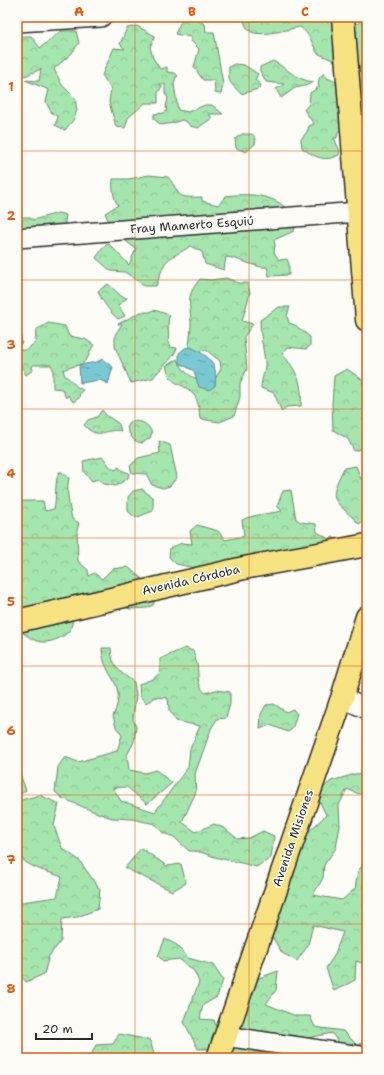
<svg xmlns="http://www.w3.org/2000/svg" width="384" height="1075" viewBox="0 0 384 1075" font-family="'Shantell Sans',sans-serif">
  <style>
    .forest { fill: url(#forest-crowns); stroke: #68886c }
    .water { fill: url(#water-ripples); stroke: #5a8a90 }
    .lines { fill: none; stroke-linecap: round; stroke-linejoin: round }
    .minor-casing { stroke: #2b2b2b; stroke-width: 22 }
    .major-casing { stroke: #2b2b2b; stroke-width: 25 }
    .minor { stroke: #fdfcf7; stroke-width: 19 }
    .major { stroke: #f7e281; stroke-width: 22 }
    .grid { fill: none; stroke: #e8590c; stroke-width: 1; stroke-opacity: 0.55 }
    .labels { text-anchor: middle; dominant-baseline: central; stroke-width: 3; stroke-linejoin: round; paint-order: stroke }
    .street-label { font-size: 12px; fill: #2b2b2b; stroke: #fdfcf7 }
    .neatline { fill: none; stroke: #e8590c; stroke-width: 1.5 }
    .grid-label { font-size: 13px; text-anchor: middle; font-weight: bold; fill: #e8590c }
  </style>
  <defs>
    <pattern id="forest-crowns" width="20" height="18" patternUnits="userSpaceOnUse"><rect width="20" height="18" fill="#a5e5ae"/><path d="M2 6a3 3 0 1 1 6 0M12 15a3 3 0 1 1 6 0" fill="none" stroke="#8ec596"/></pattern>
    <pattern id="water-ripples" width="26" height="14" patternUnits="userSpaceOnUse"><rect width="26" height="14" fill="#79c9d4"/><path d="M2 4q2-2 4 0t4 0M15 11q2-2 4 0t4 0" fill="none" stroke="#63a3ac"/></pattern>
  </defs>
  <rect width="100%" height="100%" fill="#fdfcf7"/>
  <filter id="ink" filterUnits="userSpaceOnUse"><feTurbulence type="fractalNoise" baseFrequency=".025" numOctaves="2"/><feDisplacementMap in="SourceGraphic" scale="8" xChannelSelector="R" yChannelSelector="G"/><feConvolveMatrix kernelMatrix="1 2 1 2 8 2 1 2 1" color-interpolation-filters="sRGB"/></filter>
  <g filter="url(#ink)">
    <g class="forest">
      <polygon points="183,17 191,17 205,24 206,32 214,32 223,84 221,94 215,93 214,80 203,80 194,67 199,49 191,41 191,37 175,34"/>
      <path d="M243,17H315L314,20L338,23L350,29L362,20H367V115L361,116L337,62L317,53C312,43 310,34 300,27C289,29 259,38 250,31C246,28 244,22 243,17Z"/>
      <polygon points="137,26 155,36 150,47 153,58 160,69 167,67 167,72 175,73 178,76 176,77 174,84 178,110 188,112 205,105 212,105 223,114 209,114 212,118 198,128 190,126 187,122 182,120 173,123 161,125 154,119 154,114 164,113 167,110 166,107 168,98 165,94 165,84 159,84 162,86 158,93 158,103 145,103 128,118 125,128 116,127 109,102 111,89 102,75 114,48 125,49 120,44 127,28"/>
      <polygon points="61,31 76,31 79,43 72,53 54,69 62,85 75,98 77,110 74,119 65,130 55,125 58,117 51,112 46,102 49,90 25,80 39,81 41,69 25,76 17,71 17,36 31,36 40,48"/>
      <path d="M273,61C288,69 296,80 314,82L305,86L295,88L281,98L276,89L284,84L266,82L260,71V67Z"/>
      <path d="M234,64L244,65L258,74L255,80L261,85L258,89L241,94C230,82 228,84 229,67Z"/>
      <path d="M324,73L327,78L339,83L346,125L338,132L337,138H334L340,151L339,155C325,163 313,156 302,148L301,139L307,132L309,126L314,124L304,110L309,104L310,93L319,87C317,81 319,77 324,73Z"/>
      <polygon points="363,121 367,123 367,153 364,153 356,124"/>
      <polygon points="242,134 252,134 256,138 255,144 246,152 236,148 235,139"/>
      <path d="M149,175L168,177C183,196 173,198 202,197V201L218,205L226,196C247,193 274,194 289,211C292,215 294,221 296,225L294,231L274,240L275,245L274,252L279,260L287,259L289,264V275L269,276L267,267C259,269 238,258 226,257L224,270L205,264L202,252L190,246C182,253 170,255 164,265C161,271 159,279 156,286H144L125,272L111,271L96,258L104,246L109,244L129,265L136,249L113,231L105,213L118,205C113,198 112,188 113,179H129Z"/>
      <polygon points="58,213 66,215 64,228 21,238 21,249 17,249 17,217 28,217 33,220"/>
      <path d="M226,278L239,283H248L250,293L242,321L253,324L244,337L247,369L240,383V397L234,416L220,422L200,419C199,411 199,400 193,394C181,380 172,389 166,366L177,359C185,375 195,381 213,382L221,369L220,361L206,350L188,353C189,344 191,334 191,325C191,303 184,298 200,279L211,280Z"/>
      <path d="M108,284L121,296L127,298L118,305L125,316L118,319C112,315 100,298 98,291Z"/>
      <path d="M279,307H290L287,316L289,323L295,325L310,337V346L306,349L288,347L282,354C297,370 303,384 301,406L286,407L282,412L274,393L261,388C261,379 266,370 265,361C263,347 260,334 260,320Z"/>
      <path d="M154,310L170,315C166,323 170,333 168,342L170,347L177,348C172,361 161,367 153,378L131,383L115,347V335L122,324H118L141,312H150Z"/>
      <path d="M48,323L65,326L69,336L85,339L94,345C90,349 90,354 87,359C81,367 70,366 63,370L65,376C72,379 73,386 83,390L80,393L79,398L73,402L68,395L66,398L62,389L53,388V368L51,365H34L32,366L33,370L26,375L21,366L17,370V334L21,336L22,343L18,346L21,350H26L36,342C35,325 35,332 48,323Z"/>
      <polygon points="347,369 367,383 365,401 367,407 367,447 354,451 348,439 333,430 332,404 334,376"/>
      <path d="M102,410L106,415L119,424L121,431C106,427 99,442 84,425L88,420L97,417Z"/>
      <path d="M131,421C142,421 148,423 152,433L150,438L142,443C132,441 131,437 127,428Z"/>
      <polygon points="159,441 170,445 177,477 170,486 163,488 152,485 146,474 132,473 130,466 138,458 160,453"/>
      <polygon points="103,457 110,467 115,470 119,467 121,470 129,473 128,478 116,486 104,484 98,479 92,481 84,472 83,461"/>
      <path d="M356,466L361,479L367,481V519L359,524C334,498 326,503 344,468Z"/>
      <path d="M59,472H62L69,478C66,491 69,505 72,519L79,523L77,530L78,561L88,570L89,576L94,573L102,579L112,569L128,567C138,576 161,591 153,605L147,608L130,609L118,605L73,614C72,618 73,623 71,627C69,636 51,643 42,642C34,641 29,637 23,633L21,625L17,624V499L22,501H43L45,511L54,509C57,496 54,484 59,472Z"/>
      <polygon points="142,489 153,498 153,511 135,518 128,511 128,497 133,491"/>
      <path d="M291,490L296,519L301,522L316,524L317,532L329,539L333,537L339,541L195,568L176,564L169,557L170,548L182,543L192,544L190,531L197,525L218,531L225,540L244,536L242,520C254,514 269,514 282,511L277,506L283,491Z"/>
      <path d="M102,648H111C111,665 120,673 134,682L136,695L133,719L136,727L134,742L127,755L129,770L145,773L156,770L172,783L147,804L127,787L113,788L121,801L155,812L188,767L190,749L200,726L176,721L169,710L168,698L155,697L146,703L140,696L139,684L153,679L160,673V659L185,648L193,651C194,655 196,660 197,664C199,676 196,683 205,693L216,690L230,692V704L226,718L217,719L211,729L195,774L196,792L182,822L196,832L214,824L224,828L238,839L249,838L263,831L274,836L271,858L256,867C244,863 234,862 223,859C211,857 201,850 189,851L174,837L163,833L155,824L132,819L112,818L95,812L62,798L55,792L58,767L65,757L78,762L117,751L122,735L116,727L113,716C129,681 103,680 102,648Z"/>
      <polygon points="274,704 286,712 293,709 297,714 292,729 288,732 270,725 260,729 261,714 266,705"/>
      <polygon points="17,760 18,769 26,790 17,797"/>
      <polygon points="367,773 367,792 359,794 347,789 339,805 340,826 336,848 324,865 323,878 313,895 342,900 355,889 358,871 367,860 367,965 356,961 355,980 334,991 326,968 334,956 343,932 313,925 308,945 297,961 282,953 271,935 296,866 300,840 326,815 316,794 331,781 355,774"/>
      <path d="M40,795L59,804L54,826L62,848L79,860L100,890L98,909L77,917L62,919L61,941L49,956L44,974L26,982L17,972V904L22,902L57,897L62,877C47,871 26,868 17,853V801Z"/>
      <polygon points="141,848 167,866 181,864 186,883 172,891 125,868"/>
      <polygon points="165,939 177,945 188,958 213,965 223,980 217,997 203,1005 200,1019 214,1020 219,1036 215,1049 198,1049 184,1022 199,982 194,971 179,959 163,961 158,956"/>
      <polygon points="278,971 276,990 266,1004 296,1016 310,1016 315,1027 343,1031 357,1045 367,1040 367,1058 348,1058 332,1033 303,1039 283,1053 255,1053 232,1058 230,1022 256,979"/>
      <polygon points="119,1034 150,1040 155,1058 86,1058 90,1057 96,1045 113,1044"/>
    </g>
    <g class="water">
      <path d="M191,347C211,358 218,362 215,386L209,390L199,387L194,371L179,363V353L185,348Z"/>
      <polygon points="102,359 113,367 108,384 100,380 80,383 79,365 97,362"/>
    </g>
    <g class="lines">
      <g class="minor-casing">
        <g id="minor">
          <polyline points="17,22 101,17"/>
          <polyline points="17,238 359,212 367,213"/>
          <polyline points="342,698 367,709"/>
          <polyline points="225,1036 367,1057"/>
        </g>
      </g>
      <g class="major-casing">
        <g id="major">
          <polyline points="343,17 367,320"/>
          <polyline points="17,621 244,568 367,545"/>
          <polyline points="218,1058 342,698 367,617"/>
        </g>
      </g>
      <use href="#minor" class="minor"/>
      <use href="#major" class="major"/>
    </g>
  </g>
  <path class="grid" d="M135,17V1058M249,17V1058M17,151H367M17,280H367M17,409H367M17,538H367M17,666H367M17,795H367M17,924H367"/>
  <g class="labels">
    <g class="street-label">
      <text transform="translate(192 225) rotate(-4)">Fray Mamerto Esquiú</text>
      <text transform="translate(191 580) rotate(-13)">Avenida Córdoba</text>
      <text transform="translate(293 838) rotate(-71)">Avenida Misiones</text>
    </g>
  </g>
  <rect width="384" height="1075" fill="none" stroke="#fdfcf7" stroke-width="44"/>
  <path d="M36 1033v6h56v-6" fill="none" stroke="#2b2b2b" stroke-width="2"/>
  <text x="42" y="1033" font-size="12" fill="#2b2b2b" stroke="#fdfcf7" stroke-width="3" paint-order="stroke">20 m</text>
  <rect x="22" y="22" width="340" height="1031" class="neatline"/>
  <g class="grid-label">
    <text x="79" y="16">A</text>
    <text x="192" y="16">B</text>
    <text x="305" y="16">C</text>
    <text x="11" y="91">1</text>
    <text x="11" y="220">2</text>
    <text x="11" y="349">3</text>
    <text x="11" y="478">4</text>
    <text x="11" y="606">5</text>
    <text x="11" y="735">6</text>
    <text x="11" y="864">7</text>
    <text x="11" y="993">8</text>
  </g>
</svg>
